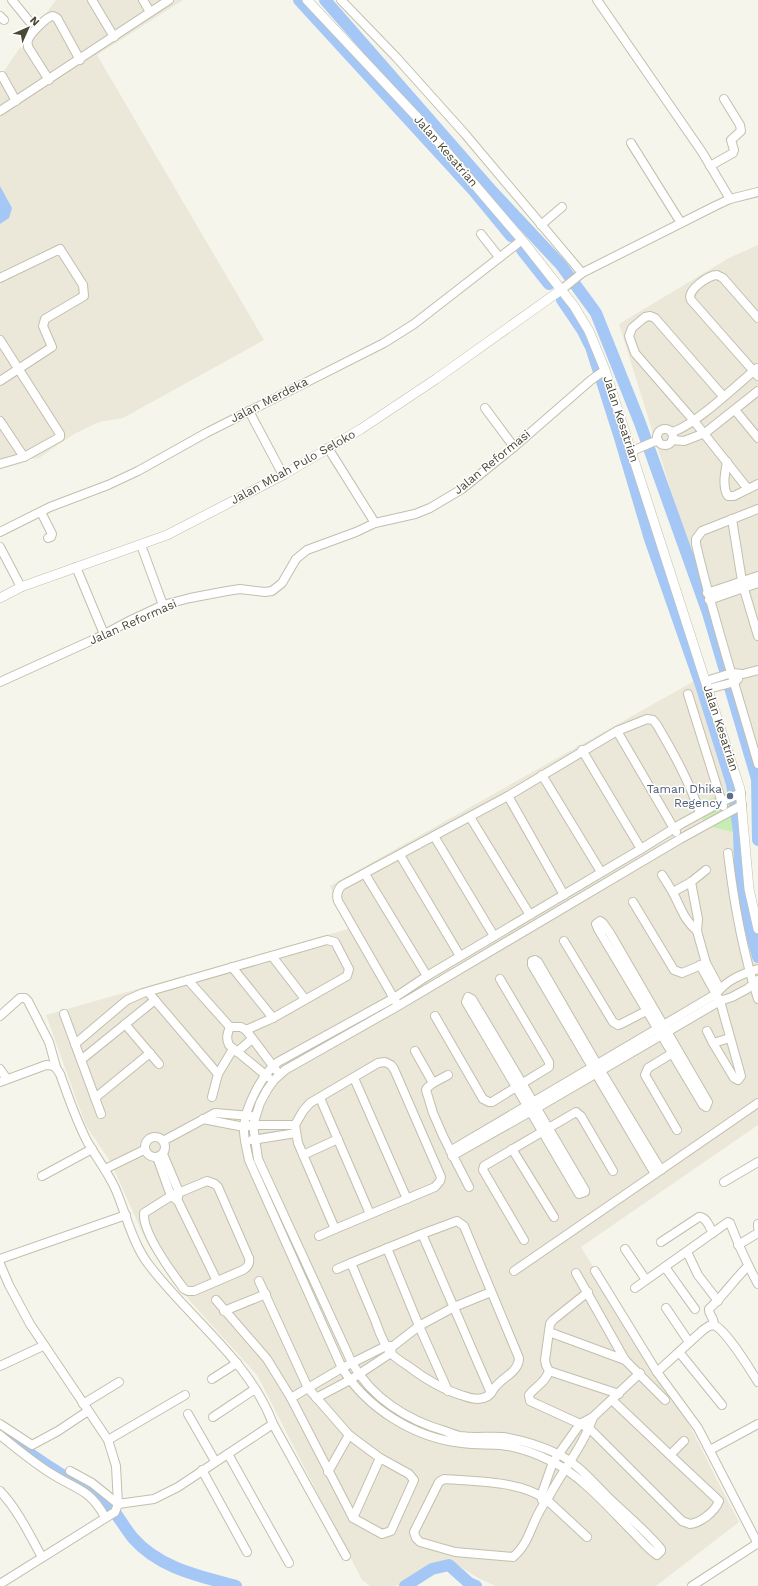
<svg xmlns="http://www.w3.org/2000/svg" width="758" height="1586" viewBox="0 0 758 1586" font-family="'Work Sans',sans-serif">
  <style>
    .residential { fill: #ebe8d9 }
    .green { fill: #c8edb2 }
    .water { fill: #a5c7f6 }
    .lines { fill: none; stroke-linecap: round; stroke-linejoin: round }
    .river { stroke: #a5c7f6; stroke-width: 12 }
    .minor-casing { stroke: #c3bfad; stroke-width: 10 }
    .tertiary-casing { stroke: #c3bfad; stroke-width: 10 }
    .minor { stroke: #fff; stroke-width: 8 }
    .tertiary { stroke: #fff; stroke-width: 9 }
    .service-dot { fill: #5c6f8a; stroke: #fff; stroke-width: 1.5 }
    .labels { text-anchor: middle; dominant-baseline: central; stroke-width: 3; stroke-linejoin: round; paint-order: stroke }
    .street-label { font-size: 12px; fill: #4c4838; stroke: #fff }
    .service-label { font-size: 12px; fill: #4e5e75; stroke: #fff; text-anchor: end }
  </style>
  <rect width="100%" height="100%" fill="#f6f5eb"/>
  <g class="residential">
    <polygon points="56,0 183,0 97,55 264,340 123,418 99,422 74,434 39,458 7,462 0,466 0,77 19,49"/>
    <polygon points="758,245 758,770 619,324 729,258"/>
    <polygon points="696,680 727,785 739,840 737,893 758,967 758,1125 581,1247 691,1428 716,1478 739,1522 656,1586 496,1586 480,1579 457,1565 438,1564 402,1584 393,1586 370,1586 362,1580 257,1375 190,1301 148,1245 110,1161 86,1126 46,1015 348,929 330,886"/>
  </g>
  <polygon class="green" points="739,789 744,835 705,825 696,804"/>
  <polygon class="water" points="0,186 12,208 9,218 0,224"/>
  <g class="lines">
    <g class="river">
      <polyline points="299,0 474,191 511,236"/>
      <polyline points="325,0 490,189 561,265 596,313 640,423 708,613 757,779 758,840"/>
      <polyline points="522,250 549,284"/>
      <polyline points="562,300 583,331 591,347 620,438 650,539 701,685 732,784 739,832 741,895 758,957"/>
      <path d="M0,1430C17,1446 39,1460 59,1473C73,1481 88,1488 101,1498C115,1508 122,1525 133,1538C159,1568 199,1576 236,1586"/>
      <polyline points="405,1586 432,1569 449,1565 469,1583 476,1586"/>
    </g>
    <g class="minor-casing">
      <g id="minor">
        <polyline points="12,0 29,21"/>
        <polyline points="92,0 114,37"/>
        <polyline points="143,0 150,12"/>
        <polyline points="341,0 396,57 465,134 582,273"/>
        <polyline points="597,0 702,152 730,199"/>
        <polyline points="0,16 4,20"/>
        <polyline points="2,76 16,101"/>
        <path d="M49,80L28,47C28,44 27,43 28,40C30,34 47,16 53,16L57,18L80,60"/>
        <polyline points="0,111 169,0"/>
        <polyline points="631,143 681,223"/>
        <polyline points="710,166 733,153 734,150 731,140 741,131 740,125 724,99"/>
        <polyline points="541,225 562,207"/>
        <polyline points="481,234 499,257"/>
        <polyline points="0,278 60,249 83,285 84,296 45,319 43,326 52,347 0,381"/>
        <polyline points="561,290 582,273 715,206 730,199 758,192"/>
        <path d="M758,318L723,278C721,277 719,276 717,275C709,275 686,290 691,300L758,376"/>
        <polyline points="0,340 60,434 60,437 24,457 0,464"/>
        <polyline points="723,396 655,318 650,316 645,317 632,328 629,336 635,353 694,421 748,489"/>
        <polyline points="485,408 514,447"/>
        <polyline points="735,410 758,438"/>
        <polyline points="249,411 283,475"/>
        <polyline points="0,421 24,457"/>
        <circle cx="665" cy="437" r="8"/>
        <path d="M671,432C691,429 740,382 757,368"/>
        <polyline points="672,440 684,441 705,433 758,391"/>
        <polyline points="328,448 375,523"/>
        <polyline points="632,451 658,440"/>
        <path d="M727,462C725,472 722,487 728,496H734L758,484"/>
        <path d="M758,509L702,531L696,539V544C713,618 737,690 758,764"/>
        <polyline points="41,512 52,534 51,537 48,538"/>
        <polyline points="732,519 742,581"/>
        <polyline points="0,532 50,507 108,485 138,471 206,433 384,343 414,324 522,240"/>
        <polyline points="141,545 163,605"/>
        <polyline points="0,547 21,587"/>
        <polyline points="76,567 104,634"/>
        <polyline points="744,589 758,636"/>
        <polyline points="707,593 758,576"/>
        <polyline points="709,600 758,583"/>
        <polyline points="706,681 732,673 743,674 758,670"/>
        <polyline points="0,682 97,638 133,619 163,605 190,598 227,591 240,589 265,592 272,591 282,583 296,559 307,550 356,532 375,523 415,514 430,508 462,489 514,447 591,380 605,370"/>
        <polyline points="708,689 735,682 738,679"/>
        <polyline points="688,694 723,806"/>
        <polyline points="617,731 676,832"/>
        <polyline points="582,750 641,849"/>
        <polyline points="542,775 601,872"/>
        <path d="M741,793L721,802L681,824L641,849L427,976L394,998L278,1062C262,1074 246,1106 244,1126C243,1137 247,1149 249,1160L342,1368C367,1408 414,1438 462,1443C475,1445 488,1444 501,1445C519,1447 537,1454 553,1462C584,1478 608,1507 633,1532C640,1539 648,1549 657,1555L661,1551V1549C647,1532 629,1517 613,1502C596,1486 579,1464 558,1454C541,1446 521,1440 503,1437C489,1436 474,1438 460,1436C455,1435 450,1433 445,1431C407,1420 372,1398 352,1363L258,1159L253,1125L260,1103L267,1090L274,1080L285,1070L398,1006L680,839L742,805"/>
        <polyline points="508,796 564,895"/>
        <polyline points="470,817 530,915"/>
        <polyline points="434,836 494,936"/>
        <path d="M728,853C734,904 742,950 758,999"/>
        <polyline points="400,855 460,956"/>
        <polyline points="365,874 427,976"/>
        <path d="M662,875C666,881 669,886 672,891C681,907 683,919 697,931"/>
        <polyline points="691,882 698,919 697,931 706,963 720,989"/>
        <polyline points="673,892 691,882 706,870"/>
        <polyline points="633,902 674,970 682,973 706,963"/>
        <polygon points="600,921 603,923 610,933 708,1102 706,1107 703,1105 598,929 596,924"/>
        <polyline points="564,941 613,1022 618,1025 621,1024 652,1008"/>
        <polyline points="272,956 305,999"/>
        <polyline points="700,965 720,1001 741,1076 738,1080 734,1078 713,1043 730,1038"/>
        <polyline points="232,967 273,1018"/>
        <polyline points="188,980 230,1027"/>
        <polyline points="148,992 218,1074"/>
        <path d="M468,997L472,999C510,1062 547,1126 585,1190V1192L579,1194L466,1002Z"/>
        <path d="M396,1002L338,901C336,895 337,891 341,886L508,796L617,731L647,719L653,720L657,725C674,754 689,781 700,813"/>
        <polyline points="64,1014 101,1114"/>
        <polyline points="0,1016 20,998 25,998 28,1001 49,1042 56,1067"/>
        <polyline points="435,1016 483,1099 489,1102 492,1102 549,1067 549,1062 500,979"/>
        <polyline points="125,1024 159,1064"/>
        <polyline points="707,1031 713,1043"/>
        <polyline points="75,1044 127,1000 143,993 327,940 335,942 349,969 347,976 273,1018 246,1030"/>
        <polyline points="415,1051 433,1083 427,1088 426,1090 433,1113 443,1136 469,1187"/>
        <polyline points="676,1051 648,1068 645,1075 677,1130"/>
        <polyline points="237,1052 252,1039"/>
        <polyline points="81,1060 155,1000"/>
        <polygon points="385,1062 391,1065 394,1069 441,1177 440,1181 435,1187 335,1229 298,1143 295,1125 303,1111 310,1103 378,1063"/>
        <polyline points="0,1069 7,1079"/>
        <path d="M268,1077L229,1045C226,1038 227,1034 230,1027H241L246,1030L276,1070"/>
        <polyline points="354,1078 407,1199"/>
        <path d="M0,1082L46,1065C54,1065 56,1067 60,1074C68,1096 76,1120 87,1141C96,1157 107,1171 115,1188C126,1213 132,1243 149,1265C190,1319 249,1360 273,1424L178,1487L154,1499L118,1504L115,1512L0,1584"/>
        <polyline points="433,1083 448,1075"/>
        <polyline points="212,1097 218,1074 233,1049"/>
        <polyline points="95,1098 150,1053"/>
        <polyline points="320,1098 370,1214"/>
        <polyline points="203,1119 244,1127 253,1125 295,1125"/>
        <circle cx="155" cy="1147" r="10"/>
        <polyline points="252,1140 296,1133"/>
        <polyline points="163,1141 215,1113 251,1116"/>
        <polyline points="512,1149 554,1217"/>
        <path d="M450,1151L716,994C727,980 741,974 758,969"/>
        <polyline points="163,1154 179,1192 178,1197"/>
        <polyline points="303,1155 338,1139"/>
        <polyline points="452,1156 537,1108 720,1001 732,997 747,989 758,980"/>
        <polyline points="157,1157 171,1196 178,1201 217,1281"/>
        <polyline points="105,1169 144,1150"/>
        <polyline points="655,1174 532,965 532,961 535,960 538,962 601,1071 661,1170"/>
        <polyline points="42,1176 92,1149"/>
        <path d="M207,1181L215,1184L218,1187L249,1258C250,1264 248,1267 243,1270L194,1291H188L184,1289C172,1273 142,1232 144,1213L171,1196Z"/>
        <polyline points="724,1182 758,1162"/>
        <path d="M457,1221L464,1226L519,1358C519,1373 501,1377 493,1390C487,1401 475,1400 464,1396C443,1390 425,1379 408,1366C402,1362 395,1358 391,1353C383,1344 379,1331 375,1320C367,1301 359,1282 351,1263L422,1234Z"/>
        <polyline points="758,1224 758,1227"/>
        <polyline points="422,1234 491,1393"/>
        <polyline points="319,1236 335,1229"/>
        <polyline points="524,1240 483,1170 484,1166 576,1112 581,1116 613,1171"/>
        <path d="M661,1242L699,1217C707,1217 709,1227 713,1233"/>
        <polyline points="738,1245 758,1233"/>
        <polyline points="387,1248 419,1326 448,1391"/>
        <polyline points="625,1249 646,1280"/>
        <polyline points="687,1252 698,1275 718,1301"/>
        <polyline points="0,1259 126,1215"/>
        <polyline points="0,1264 9,1285 30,1324 108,1440 116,1466 118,1504"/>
        <polyline points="665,1267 695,1309"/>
        <polyline points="337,1269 351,1263"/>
        <polyline points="514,1271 758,1103"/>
        <polyline points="595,1271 657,1372 698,1428 758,1544"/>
        <polyline points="576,1273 625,1360 665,1400"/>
        <path d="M635,1288L728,1222L730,1223C738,1244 747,1264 758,1284"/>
        <path d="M588,1292L553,1320L550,1324L545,1360L546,1365L549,1371C545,1383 536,1386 529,1395L530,1401L589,1428L682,1521L690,1524C700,1523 715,1512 719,1501L717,1499L670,1455L612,1400"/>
        <polyline points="216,1300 267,1359 291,1398 353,1518 382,1534 391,1531 414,1480 409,1474 380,1458 349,1435 308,1388 259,1281"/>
        <polyline points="666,1308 689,1342"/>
        <polyline points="224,1311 266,1294"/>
        <path d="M714,1325C714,1317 708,1314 709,1309C723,1296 734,1280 748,1266"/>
        <polyline points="549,1332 625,1360"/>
        <polyline points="679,1352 722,1405"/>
        <polyline points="0,1366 43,1346"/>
        <polyline points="549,1371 619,1394"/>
        <path d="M657,1372L703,1330L709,1326L714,1325C727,1331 749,1368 758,1382"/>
        <polyline points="212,1379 237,1363"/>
        <polyline points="291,1398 342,1368 386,1346 391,1346"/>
        <polyline points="316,1398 350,1380 391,1353 392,1347 419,1326 454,1307 491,1292"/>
        <polyline points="83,1404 119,1382"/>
        <polyline points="188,1414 215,1461"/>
        <polyline points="213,1417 255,1389"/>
        <polyline points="0,1424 32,1445 58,1431 88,1411"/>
        <polyline points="273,1424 346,1556"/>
        <path d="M0,1435C17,1449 34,1463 52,1474C77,1490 90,1489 105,1517"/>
        <polyline points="108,1440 185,1395"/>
        <polyline points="710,1450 758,1424"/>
        <polyline points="228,1454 289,1563"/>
        <polyline points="670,1455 684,1441"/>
        <polyline points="202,1470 247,1552"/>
        <polyline points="70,1471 92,1483 118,1504"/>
        <polyline points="328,1472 349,1435"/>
        <path d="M0,1491C18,1510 29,1534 42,1557"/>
        <polyline points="542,1500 541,1496 553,1462 580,1424 593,1417 640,1373"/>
        <polyline points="353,1518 380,1458"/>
        <path d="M587,1537L547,1500C521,1481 475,1481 444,1479L439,1482L414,1532L416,1538L420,1542L455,1552L513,1557C531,1543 532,1517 547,1500C561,1472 583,1447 593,1417"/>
        <polyline points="692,1586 758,1543"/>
      </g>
    </g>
    <g class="tertiary-casing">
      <g id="tertiary">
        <polyline points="307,0 416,116 522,240 574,306 589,331 605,370 740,789 749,889 758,929"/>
        <polyline points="0,598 21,587 167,535 283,475 361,429 436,379 561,290"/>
      </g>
    </g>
    <use href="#minor" class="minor"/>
    <use href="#tertiary" class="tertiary"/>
  </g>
  <circle class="service-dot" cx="730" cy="796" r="4"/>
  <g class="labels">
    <g class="street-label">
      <text transform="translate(446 151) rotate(49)">Jalan Kesatrian</text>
      <text transform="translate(269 400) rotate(-27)">Jalan Merdeka</text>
      <text transform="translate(621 419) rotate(72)">Jalan Kesatrian</text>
      <text transform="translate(492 462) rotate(-39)">Jalan Reformasi</text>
      <text transform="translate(293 467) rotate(-29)">Jalan Mbah Pulo Seloko</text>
      <text transform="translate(133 622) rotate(-24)">Jalan Reformasi</text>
      <text transform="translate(721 728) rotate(72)">Jalan Kesatrian</text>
    </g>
    <g class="service-label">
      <text x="722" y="789">Taman Dhika<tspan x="722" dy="14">Regency</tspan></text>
    </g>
  </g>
  <g transform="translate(28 28) rotate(45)" stroke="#ffffff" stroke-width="3" paint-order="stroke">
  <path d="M0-3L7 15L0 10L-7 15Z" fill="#4c4838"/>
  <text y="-6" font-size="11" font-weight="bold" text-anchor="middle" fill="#4c4838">N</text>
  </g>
</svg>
